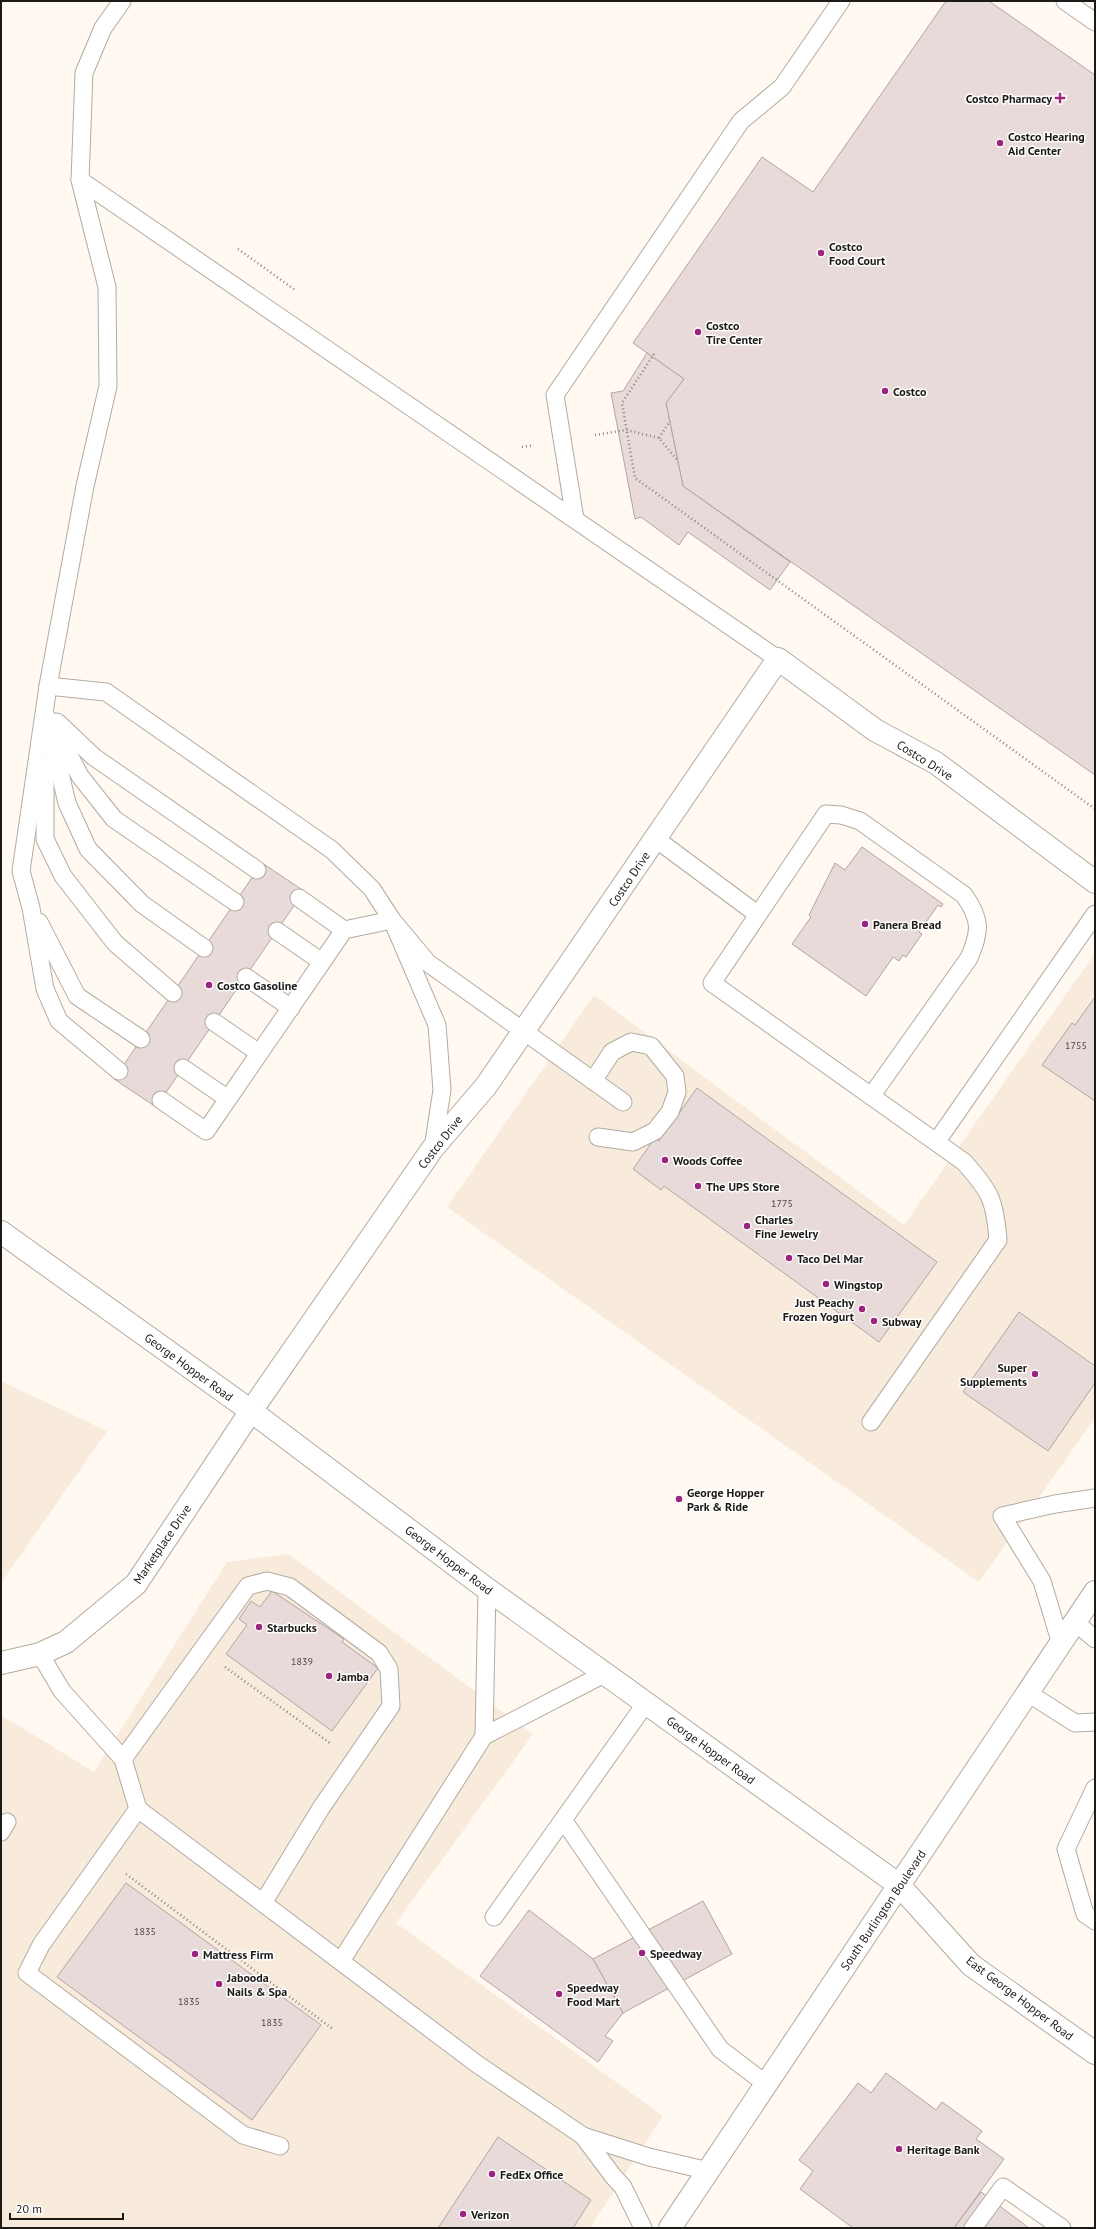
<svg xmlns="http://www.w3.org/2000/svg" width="1096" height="2229" viewBox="0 0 1096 2229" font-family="'PT Sans',sans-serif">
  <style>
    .built { fill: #f8ebdc }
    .building { fill: #e7dad8; stroke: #b1a5a3 }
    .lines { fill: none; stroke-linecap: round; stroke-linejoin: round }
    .lane-casing { stroke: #b2aba2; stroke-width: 19 }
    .street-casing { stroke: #b2aba2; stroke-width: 24 }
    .secondary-casing { stroke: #b2aba2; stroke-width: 24 }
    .path { stroke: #88847f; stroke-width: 2.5; stroke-dasharray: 1 3; stroke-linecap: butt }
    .lane { stroke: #fff; stroke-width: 17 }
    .street { stroke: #fff; stroke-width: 22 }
    .secondary { stroke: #fff; stroke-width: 22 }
    .poi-dot { fill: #9c257f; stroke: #fff; stroke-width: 1.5 }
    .labels { text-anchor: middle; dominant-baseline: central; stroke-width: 3; stroke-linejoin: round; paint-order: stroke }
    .number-label { font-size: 10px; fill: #4f4a47 }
    .poi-label { font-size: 12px; font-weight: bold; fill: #1c1a17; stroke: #fff; text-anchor: start }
    .street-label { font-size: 12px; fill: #1c1a17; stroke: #fff }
  </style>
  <rect width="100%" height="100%" fill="#fff9f2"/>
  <g class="built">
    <polygon points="1095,953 1095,1418 979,1582 447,1207 594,995 904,1225"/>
    <polygon points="1,1381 107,1431 1,1583"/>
    <polygon points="288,1554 533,1734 396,1923 663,2116 590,2228 1,2228 1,1715 94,1772 227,1562"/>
  </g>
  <g class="building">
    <polygon points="946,1 989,1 1095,75 1095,775 683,486 666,403 684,379 633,343 762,157 813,192"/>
    <polygon points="647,353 684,379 666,403 683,486 790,562 770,590 688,532 679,545 641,517 635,519 611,393 623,391"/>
    <polygon points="862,847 943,904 941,907 938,905 919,932 922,934 906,957 903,955 899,961 893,957 866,996 792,944 811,917 809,915 835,863 845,870"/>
    <polygon points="262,863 304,891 156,1107 114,1079"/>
    <polygon points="1095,997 1095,1101 1042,1065 1072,1023 1075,1025"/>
    <polygon points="697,1088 937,1262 879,1342 664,1186 661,1190 633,1169 655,1138 659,1141"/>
    <polygon points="1019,1312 1095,1366 1095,1383 1048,1451 963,1392"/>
    <polygon points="272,1591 344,1639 342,1642 378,1668 332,1731 226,1654 247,1625 239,1619 251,1601 260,1607"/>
    <polygon points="126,1883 321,2025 252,2120 57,1977"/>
    <polygon points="703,1901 732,1954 623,2013 593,1959"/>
    <polygon points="529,1910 593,1959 623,2013 605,2036 613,2041 598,2062 480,1976"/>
    <polygon points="886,2073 936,2110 942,2102 982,2131 976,2139 1004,2159 954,2228 853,2228 800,2189 813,2171 799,2160 858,2083 871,2093"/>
    <polygon points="498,2137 591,2200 573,2228 438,2228"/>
    <polygon points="981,2192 1029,2228 954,2228"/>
  </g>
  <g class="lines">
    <g class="lane-casing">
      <g id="lane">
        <polyline points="1065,1 1095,22"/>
        <polyline points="80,180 778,659"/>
        <polyline points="575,519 555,395 741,121 782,87 841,1"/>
        <polyline points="48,686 106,692 332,850 372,889 392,920 428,963 623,1102"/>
        <polyline points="47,718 67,803 88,849 142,904 204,948"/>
        <polyline points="57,722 94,757 257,870"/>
        <polyline points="56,730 80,776 114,819 235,902"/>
        <polyline points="45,763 45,839 63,876 115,943 173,993"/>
        <polyline points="656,839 757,914"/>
        <polyline points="299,898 344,930"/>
        <polyline points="39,922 77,996 141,1039"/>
        <polyline points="277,931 322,962"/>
        <polyline points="246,977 291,1008"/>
        <polyline points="214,1022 259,1053"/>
        <polyline points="183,1068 228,1099"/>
        <polyline points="119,1071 59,1021 45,989 31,908 21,871 48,686 85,486 108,386 107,287 80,180 84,73 103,28 122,1"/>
        <polyline points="593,1081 612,1052 631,1042 651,1046 675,1076 677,1092 670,1112 655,1131 633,1142 598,1137"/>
        <polyline points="161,1100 206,1131 344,930 392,920 437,1025 442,1090 433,1148"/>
        <polyline points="937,1141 1095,914"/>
        <path d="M871,1422L998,1240C995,1200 990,1191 964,1162L712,983L826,814L841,815L860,821L964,895C981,919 981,931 969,958L872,1095"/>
        <polyline points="1075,1622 1095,1639"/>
        <polyline points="1061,1644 1042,1581 1002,1516 1055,1504 1095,1498"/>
        <polyline points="40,1654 62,1691 123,1759 138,1809 477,2064 583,2136 649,2157 709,2171"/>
        <polyline points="1028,1693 1075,1723 1095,1722"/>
        <polyline points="484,1736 487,1589"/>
        <polyline points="123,1759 248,1586 267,1581 290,1587 379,1653 389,1669 391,1706 321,1808 263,1903"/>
        <polyline points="1095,1788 1066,1849 1085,1914 1095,1921"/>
        <polyline points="138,1809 41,1945 27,1973 243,2135 280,2146"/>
        <polyline points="564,1821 720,2049 766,2084"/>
        <polyline points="1,1832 7,1822"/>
        <polyline points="494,1917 646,1703"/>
        <polyline points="341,1961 484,1736 606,1673"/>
        <polyline points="583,2136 613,2176 623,2187 643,2228"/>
        <polyline points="973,2228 1003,2187 1062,2228"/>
      </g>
    </g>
    <g class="street-casing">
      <g id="street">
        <polyline points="1,1663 40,1654 66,1642 136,1584 251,1411 433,1148 486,1086 778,659 875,730 936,763 1095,882"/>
        <polyline points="899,1885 971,1965 1095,2053"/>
      </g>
    </g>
    <g class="secondary-casing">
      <g id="secondary">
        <polyline points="1,1232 251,1411 487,1589 899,1885"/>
        <polyline points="670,2228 1095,1592"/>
      </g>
    </g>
    <g class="path">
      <polyline points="238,249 295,290"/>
      <polyline points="654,354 622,403 635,478 1095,809"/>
      <polyline points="595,435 626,430 659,438 678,461"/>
      <polyline points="659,438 670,421"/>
      <polyline points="522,447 534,445"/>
      <polyline points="225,1667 330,1743"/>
      <polyline points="126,1874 334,2030"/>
    </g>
    <use href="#lane" class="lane"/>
    <use href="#street" class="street"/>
    <use href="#secondary" class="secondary"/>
  </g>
  <g class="poi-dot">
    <path d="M1058 92h4v4h4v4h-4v4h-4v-4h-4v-4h4z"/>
    <circle cx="1000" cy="143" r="4"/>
    <circle cx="821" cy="253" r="4"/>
    <circle cx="698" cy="332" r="4"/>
    <circle cx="885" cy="391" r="4"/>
    <circle cx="865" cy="924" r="4"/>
    <circle cx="209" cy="985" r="4"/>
    <circle cx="665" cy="1160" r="4"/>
    <circle cx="698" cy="1186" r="4"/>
    <circle cx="747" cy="1226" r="4"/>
    <circle cx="789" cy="1258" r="4"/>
    <circle cx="826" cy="1284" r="4"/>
    <circle cx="862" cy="1309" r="4"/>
    <circle cx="874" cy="1321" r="4"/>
    <circle cx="1035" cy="1374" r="4"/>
    <circle cx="679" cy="1499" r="4"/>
    <circle cx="259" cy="1627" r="4"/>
    <circle cx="329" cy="1676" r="4"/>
    <circle cx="642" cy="1953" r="4"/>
    <circle cx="195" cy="1954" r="4"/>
    <circle cx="219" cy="1984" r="4"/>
    <circle cx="559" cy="1994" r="4"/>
    <circle cx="899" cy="2149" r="4"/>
    <circle cx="492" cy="2174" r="4"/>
    <circle cx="463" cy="2214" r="4"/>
  </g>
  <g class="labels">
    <g class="number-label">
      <text x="1076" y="1045">1755</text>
      <text x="782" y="1203">1775</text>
      <text x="302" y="1661">1839</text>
      <text x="145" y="1931">1835</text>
      <text x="189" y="2001">1835</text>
      <text x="272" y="2022">1835</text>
    </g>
    <g class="poi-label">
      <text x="1052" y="98" text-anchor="end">Costco Pharmacy</text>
      <text x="1008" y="136">Costco Hearing<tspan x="1008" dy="14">Aid Center</tspan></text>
      <text x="829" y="246">Costco<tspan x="829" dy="14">Food Court</tspan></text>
      <text x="706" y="325">Costco<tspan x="706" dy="14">Tire Center</tspan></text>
      <text x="893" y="391">Costco</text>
      <text x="873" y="924">Panera Bread</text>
      <text x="217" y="985">Costco Gasoline</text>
      <text x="673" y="1160">Woods Coffee</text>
      <text x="706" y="1186">The UPS Store</text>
      <text x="755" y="1219">Charles<tspan x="755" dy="14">Fine Jewelry</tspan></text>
      <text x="797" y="1258">Taco Del Mar</text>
      <text x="834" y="1284">Wingstop</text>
      <text x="854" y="1302" text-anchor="end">Just Peachy<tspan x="854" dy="14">Frozen Yogurt</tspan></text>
      <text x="882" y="1321">Subway</text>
      <text x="1027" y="1367" text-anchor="end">Super<tspan x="1027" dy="14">Supplements</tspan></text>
      <text x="687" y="1492">George Hopper<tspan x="687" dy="14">Park &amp; Ride</tspan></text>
      <text x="267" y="1627">Starbucks</text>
      <text x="337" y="1676">Jamba</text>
      <text x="650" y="1953">Speedway</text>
      <text x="203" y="1954">Mattress Firm</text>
      <text x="227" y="1977">Jabooda<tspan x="227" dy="14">Nails &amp; Spa</tspan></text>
      <text x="567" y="1987">Speedway<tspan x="567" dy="14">Food Mart</tspan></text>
      <text x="907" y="2149">Heritage Bank</text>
      <text x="500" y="2174">FedEx Office</text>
      <text x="471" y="2214">Verizon</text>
    </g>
    <g class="street-label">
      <text transform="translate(925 760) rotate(32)">Costco Drive</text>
      <text transform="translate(629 879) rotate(-56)">Costco Drive</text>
      <text transform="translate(440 1142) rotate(-52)">Costco Drive</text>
      <text transform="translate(189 1367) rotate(36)">George Hopper Road</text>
      <text transform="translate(162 1544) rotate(-56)">Marketplace Drive</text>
      <text transform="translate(449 1560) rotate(37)">George Hopper Road</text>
      <text transform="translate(711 1750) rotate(36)">George Hopper Road</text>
      <text transform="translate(883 1910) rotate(-56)">South Burlington Boulevard</text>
      <text transform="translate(1020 1998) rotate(37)">East George Hopper Road</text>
    </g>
  </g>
  <rect width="1096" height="2229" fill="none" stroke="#1c1a17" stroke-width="4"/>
  <path d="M10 2213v6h113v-6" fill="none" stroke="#1c1a17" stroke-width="2"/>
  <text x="16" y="2213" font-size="12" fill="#1c1a17" stroke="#ffffff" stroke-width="3" paint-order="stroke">20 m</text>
</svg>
